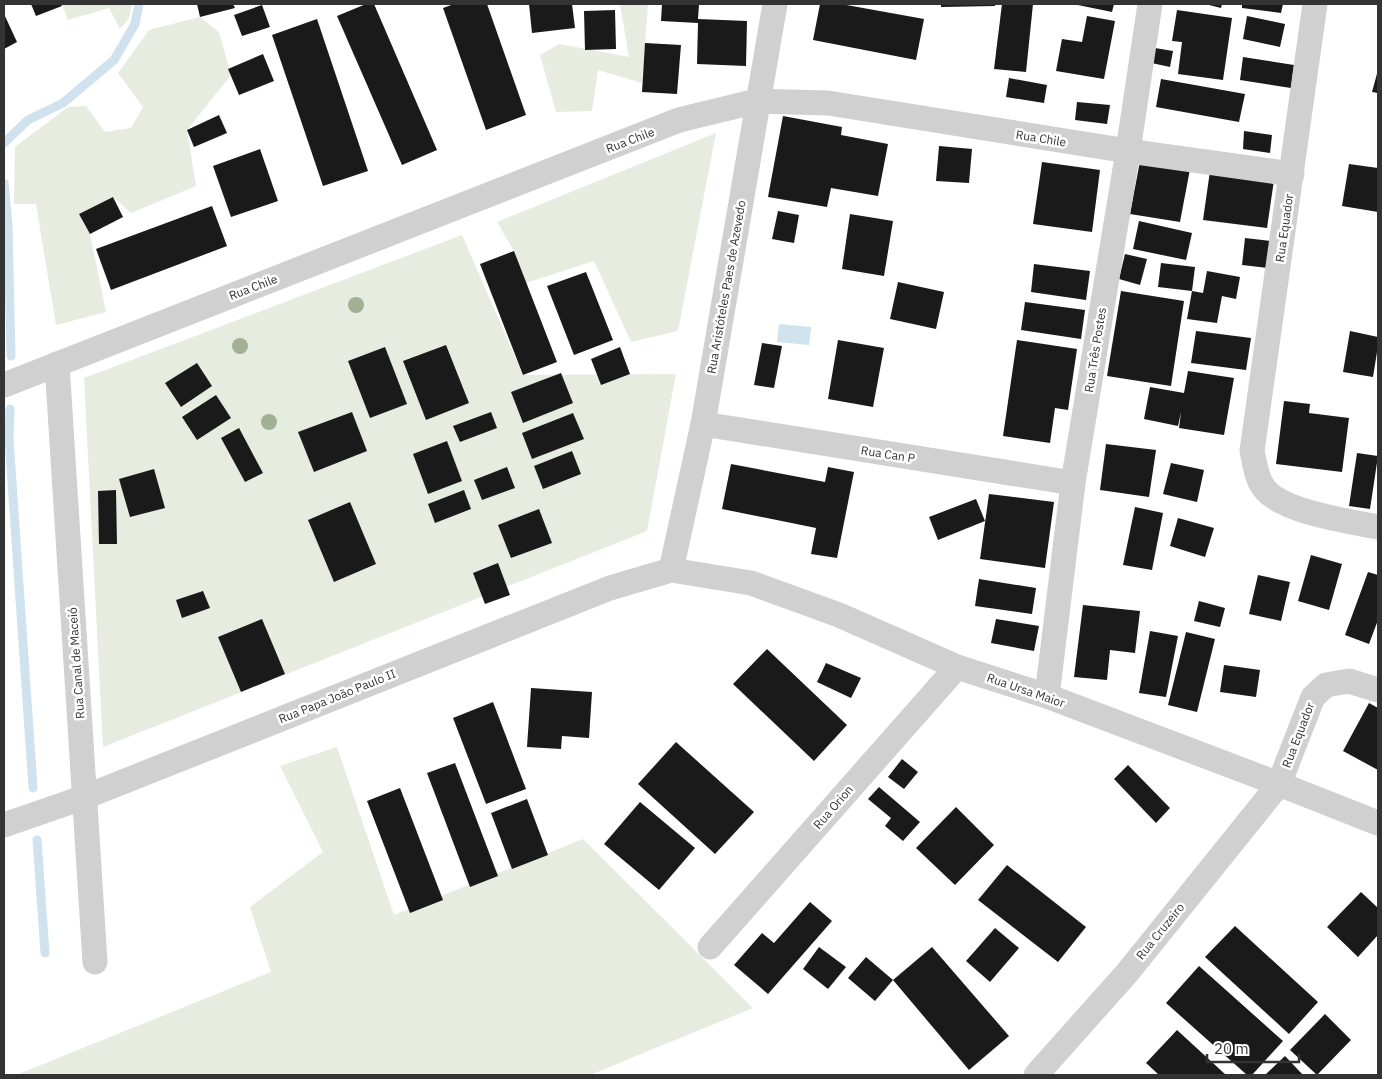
<svg xmlns="http://www.w3.org/2000/svg" width="1382" height="1079" viewBox="0 0 1382 1079" font-family="'IBM Plex Sans',sans-serif">
  <style>
    .green { fill: #e6ecdf }
    .water { fill: #cfe2ee }
    .lines { fill: none; stroke-linecap: round; stroke-linejoin: round }
    .stream { stroke: #cfe2ee; stroke-width: 9 }
    .building { fill: #1a1a1a }
    .street { stroke: #d0d0d0; stroke-width: 25 }
    .tree { fill: #a2b095 }
    .labels { text-anchor: middle; dominant-baseline: central; stroke-width: 5; stroke-linejoin: round; paint-order: stroke }
    .street-label { font-size: 12px; fill: #333; stroke: #fff }
  </style>
  <rect width="100%" height="100%" fill="#fff"/>
  <g class="green">
    <polygon points="62,4 132,4 129,18 120,29 109,8 68,20"/>
    <polygon points="620,4 648,4 642,83 598,70 592,111 556,112 540,55 559,44 629,57"/>
    <polygon points="200,17 219,32 231,75 187,130 196,186 131,213 113,197 79,214 90,234 106,312 56,325 36,204 14,204 15,147 68,107 86,106 105,132 131,128 143,107 118,73 149,30"/>
    <polygon points="716,133 678,331 631,342 594,261 526,283 514,251 497,222"/>
    <polygon points="462,235 523,375 676,374 647,531 103,747 84,378"/>
    <polygon points="337,747 394,915 583,839 753,1008 590,1075 16,1075 271,972 250,907 323,852 280,766"/>
  </g>
  <polygon class="water" points="779,324 811,327 809,345 777,342"/>
  <g class="lines">
    <g class="stream">
      <polyline points="4,143 28,120 63,103 114,60 135,24 139,4"/>
      <polyline points="4,183 8,225 11,356"/>
      <polyline points="10,409 9,439 33,788"/>
      <polyline points="37,840 45,953"/>
    </g>
  </g>
  <g class="building">
    <polygon points="31,4 61,4 62,6 36,16"/>
    <polygon points="197,4 233,4 235,8 200,17"/>
    <polygon points="366,4 374,4 437,150 402,165 337,16"/>
    <polygon points="454,4 487,4 526,115 486,130 443,8"/>
    <polygon points="529,4 572,4 575,28 532,33"/>
    <polygon points="662,4 699,4 698,19 747,21 746,66 697,64 698,23 661,21"/>
    <polygon points="820,4 841,4 924,19 916,60 813,40"/>
    <polygon points="941,4 995,4 995,6 941,7"/>
    <polygon points="1002,4 1033,4 1026,72 994,69"/>
    <polygon points="1073,4 1114,4 1112,12"/>
    <polygon points="1205,4 1222,4 1221,8"/>
    <polygon points="1242,4 1283,4 1281,13 1242,8"/>
    <polygon points="262,5 270,27 242,36 234,15"/>
    <polygon points="615,10 616,49 585,50 584,11"/>
    <polygon points="1177,10 1232,18 1223,80 1178,74 1182,42 1172,41"/>
    <polygon points="4,14 17,42 4,49"/>
    <polygon points="1087,16 1115,21 1104,79 1056,71 1062,39 1082,42"/>
    <polygon points="1247,16 1285,24 1280,47 1243,39"/>
    <polygon points="317,19 368,171 323,186 272,35"/>
    <polygon points="645,43 681,45 677,94 642,92"/>
    <polygon points="1149,47 1173,51 1170,67 1147,62"/>
    <polygon points="263,54 274,81 239,95 228,69"/>
    <polygon points="1243,57 1294,65 1291,88 1240,80"/>
    <polygon points="1378,70 1378,93 1372,92"/>
    <polygon points="1009,78 1047,85 1044,103 1006,97"/>
    <polygon points="1161,79 1245,94 1239,122 1156,107"/>
    <polygon points="1077,102 1110,105 1107,124 1075,120"/>
    <polygon points="219,115 227,133 194,147 187,130"/>
    <polygon points="783,116 842,127 841,135 888,144 878,196 831,188 827,207 768,197"/>
    <polygon points="1244,131 1272,135 1270,153 1243,149"/>
    <polygon points="939,146 972,149 969,183 936,181"/>
    <polygon points="260,149 278,201 231,217 213,166"/>
    <polygon points="1140,161 1190,169 1180,222 1130,214"/>
    <polygon points="1042,162 1100,170 1092,232 1033,224"/>
    <polygon points="1349,164 1378,168 1378,212 1342,206"/>
    <polygon points="1210,171 1274,180 1267,228 1203,220"/>
    <polygon points="113,197 123,217 90,234 79,214"/>
    <polygon points="212,206 227,246 111,290 96,249"/>
    <polygon points="778,211 799,215 794,243 772,239"/>
    <polygon points="850,214 893,221 884,276 842,269"/>
    <polygon points="1139,221 1192,233 1186,260 1133,249"/>
    <polygon points="1245,238 1271,241 1268,268 1242,265"/>
    <polygon points="514,251 557,362 523,375 480,264"/>
    <polygon points="1125,254 1147,259 1140,285 1119,279"/>
    <polygon points="1161,263 1195,267 1192,291 1203,293 1207,271 1240,277 1236,299 1222,296 1217,323 1187,319 1192,291 1158,287"/>
    <polygon points="1034,264 1090,271 1086,300 1031,292"/>
    <polygon points="586,272 613,340 574,355 547,286"/>
    <polygon points="898,282 944,292 936,329 890,319"/>
    <polygon points="1121,291 1184,301 1171,386 1107,376"/>
    <polygon points="1025,302 1085,310 1081,339 1021,330"/>
    <polygon points="1196,331 1251,338 1246,370 1191,363"/>
    <polygon points="1350,331 1378,337 1378,346 1373,377 1343,372"/>
    <polygon points="838,340 884,348 873,407 828,399"/>
    <polygon points="1017,340 1077,349 1068,410 1055,408 1050,443 1003,436"/>
    <polygon points="762,343 782,346 774,388 754,385"/>
    <polygon points="446,345 469,403 426,420 403,361"/>
    <polygon points="385,347 407,404 370,418 348,361"/>
    <polygon points="620,347 630,374 601,385 591,359"/>
    <polygon points="197,363 212,386 181,407 165,383"/>
    <polygon points="1188,371 1234,378 1224,435 1179,428 1181,412 1178,426 1144,419 1150,387 1184,393"/>
    <polygon points="561,373 573,403 523,423 511,392"/>
    <polygon points="216,395 231,418 197,440 182,417"/>
    <polygon points="1284,401 1310,404 1309,413 1349,418 1342,472 1276,464"/>
    <polygon points="352,412 367,451 314,472 298,432"/>
    <polygon points="491,412 497,428 460,442 453,426"/>
    <polygon points="573,413 584,439 532,459 522,433"/>
    <polygon points="239,428 263,473 245,482 221,438"/>
    <polygon points="447,441 462,481 428,494 413,454"/>
    <polygon points="1106,444 1156,450 1149,497 1100,490"/>
    <polygon points="572,451 581,474 543,489 534,466"/>
    <polygon points="1357,453 1378,456 1370,509 1349,506"/>
    <polygon points="1171,463 1204,470 1197,502 1163,494"/>
    <polygon points="731,464 825,482 828,467 854,472 837,558 811,554 816,528 722,509"/>
    <polygon points="507,467 515,488 482,500 474,480"/>
    <polygon points="154,469 165,508 130,517 119,479"/>
    <polygon points="116,490 117,544 99,544 98,491"/>
    <polygon points="464,490 471,509 435,523 428,504"/>
    <polygon points="989,494 1054,502 1045,568 980,559"/>
    <polygon points="976,499 985,521 938,540 929,517"/>
    <polygon points="350,502 376,564 334,582 308,520"/>
    <polygon points="1135,507 1163,513 1152,570 1123,565"/>
    <polygon points="539,509 552,543 511,558 498,525"/>
    <polygon points="1178,518 1214,528 1205,557 1170,546"/>
    <polygon points="1311,555 1342,564 1329,610 1298,601"/>
    <polygon points="498,563 510,595 485,604 473,573"/>
    <polygon points="1368,572 1378,575 1378,620 1369,644 1345,635"/>
    <polygon points="1258,575 1290,582 1281,621 1249,614"/>
    <polygon points="979,579 1036,588 1032,614 975,606"/>
    <polygon points="203,591 210,608 182,618 176,600"/>
    <polygon points="1199,601 1225,608 1220,627 1194,621"/>
    <polygon points="1083,605 1140,611 1135,653 1110,650 1107,680 1074,677"/>
    <polygon points="262,619 285,674 241,692 218,637"/>
    <polygon points="996,619 1039,626 1034,651 991,643"/>
    <polygon points="1150,631 1178,636 1166,697 1139,693"/>
    <polygon points="1186,632 1215,639 1197,712 1168,705"/>
    <polygon points="767,649 847,725 814,761 733,684"/>
    <polygon points="826,663 861,678 851,698 817,682"/>
    <polygon points="1224,665 1260,670 1256,697 1220,692"/>
    <polygon points="531,688 592,692 589,738 562,736 561,749 527,747"/>
    <polygon points="493,702 526,789 486,804 453,718"/>
    <polygon points="1369,703 1378,708 1378,770 1343,751"/>
    <polygon points="676,742 754,812 715,854 638,784"/>
    <polygon points="902,759 918,772 904,789 888,777"/>
    <polygon points="455,763 498,876 470,887 427,773"/>
    <polygon points="1128,765 1170,808 1156,823 1114,779"/>
    <polygon points="879,787 920,822 903,841 885,826 891,818 868,799"/>
    <polygon points="400,788 443,900 410,913 367,801"/>
    <polygon points="527,799 548,855 512,869 491,813"/>
    <polygon points="640,802 695,848 659,890 604,844"/>
    <polygon points="956,807 994,845 955,885 916,848"/>
    <polygon points="1007,865 1086,927 1058,962 978,900"/>
    <polygon points="1361,892 1378,908 1378,935 1358,957 1327,927"/>
    <polygon points="810,902 832,921 768,994 734,965 762,933 774,943"/>
    <polygon points="1235,926 1318,1002 1289,1034 1205,957"/>
    <polygon points="995,928 1019,948 990,982 966,961"/>
    <polygon points="819,947 846,967 828,989 803,969"/>
    <polygon points="932,947 1009,1036 969,1070 893,980"/>
    <polygon points="866,957 893,980 875,1001 848,978"/>
    <polygon points="1199,966 1283,1041 1252,1075 1247,1075 1166,1003"/>
    <polygon points="1325,1014 1351,1040 1317,1075 1290,1050"/>
    <polygon points="1177,1030 1226,1075 1159,1075 1146,1063"/>
    <polygon points="1285,1056 1303,1075 1265,1075"/>
  </g>
  <g class="lines">
    <g class="street">
      <path d="M1315,4L1252,451C1255,463 1256,478 1264,488C1281,512 1349,521 1378,527"/>
      <polyline points="57,364 95,962"/>
      <polyline points="4,385 679,120 757,101 828,103 1128,151 1292,174"/>
      <polyline points="703,424 1073,483"/>
      <polyline points="671,570 703,424 775,4"/>
      <polyline points="1047,696 1073,483 1128,151 1150,4"/>
      <polyline points="4,825 85,797 610,588 671,570 751,583 839,615 957,667 1047,696 1279,784 1378,823"/>
      <polyline points="710,947 957,667"/>
      <polyline points="1036,1075 1127,973 1279,784 1313,697 1326,685 1349,681 1378,690"/>
    </g>
  </g>
  <g class="tree">
    <circle cx="356" cy="305" r="8"/>
    <circle cx="240" cy="346" r="8"/>
    <circle cx="269" cy="422" r="8"/>
  </g>
  <g class="labels">
    <g class="street-label">
      <text transform="translate(1041 138) rotate(9)">Rua Chile</text>
      <text transform="translate(630 140) rotate(-21)">Rua Chile</text>
      <text transform="translate(1284 228) rotate(-82)">Rua Equador</text>
      <text transform="translate(253 287) rotate(-21)">Rua Chile</text>
      <text transform="translate(726 287) rotate(-80)">Rua Aristóteles Paes de Azevedo</text>
      <text transform="translate(1095 350) rotate(-81)">Rua Três Postes</text>
      <text transform="translate(888 454) rotate(9)">Rua Can P</text>
      <text transform="translate(76 663) rotate(-94)">Rua Canal de Maceió</text>
      <text transform="translate(1026 690) rotate(19)">Rua Ursa Maior</text>
      <text transform="translate(337 696) rotate(-22)">Rua Papa João Paulo II</text>
      <text transform="translate(1298 735) rotate(-69)">Rua Equador</text>
      <text transform="translate(833 807) rotate(-49)">Rua Orion</text>
      <text transform="translate(1160 931) rotate(-51)">Rua Cruzeiro</text>
    </g>
  </g>
  <rect width="1382" height="1079" fill="none" stroke="#333333" stroke-width="10"/>
  <path d="M1207 1054v8h92v-8" fill="none" stroke="#333333" stroke-width="2.5"/>
  <text x="1214" y="1054" font-size="15" fill="#333333" stroke="#ffffff" stroke-width="4" paint-order="stroke">20 m</text>
</svg>
